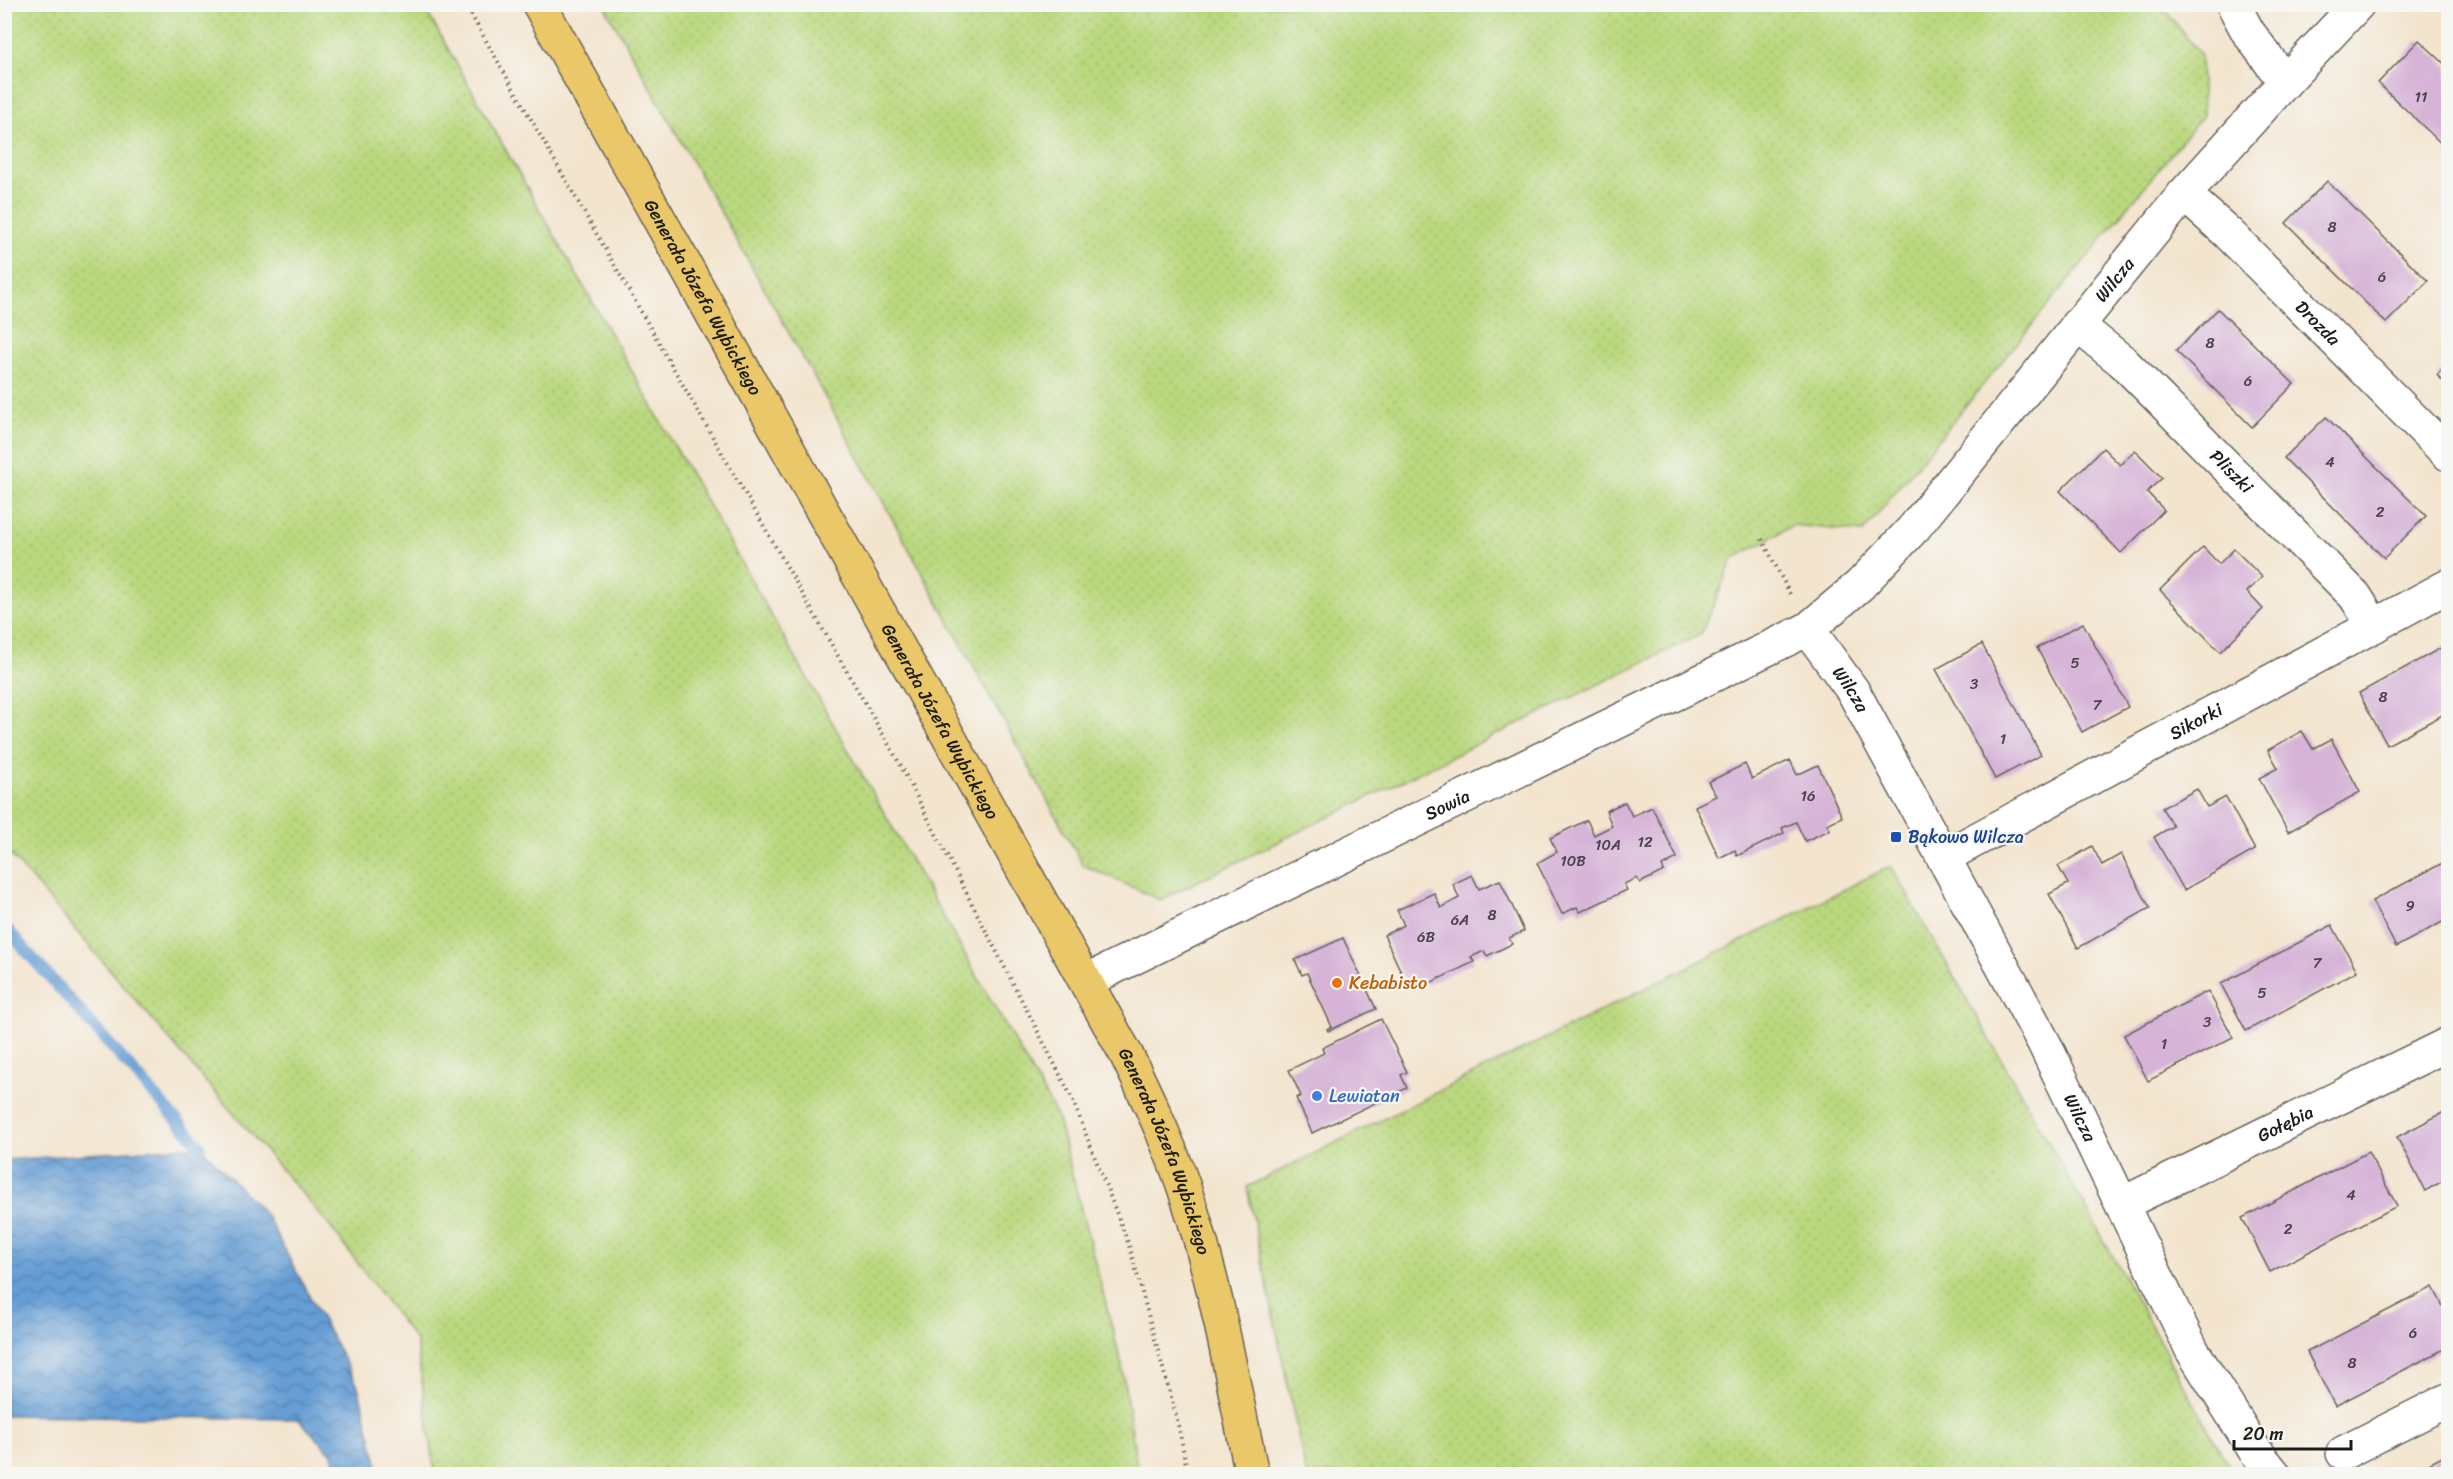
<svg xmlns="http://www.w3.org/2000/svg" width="2453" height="1479" viewBox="0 0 2453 1479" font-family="Sriracha,sans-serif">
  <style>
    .grass { fill: url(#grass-dots); stroke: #6b7a4d; stroke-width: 1.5 }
    .water { fill: url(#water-waves); stroke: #405c78; stroke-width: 1.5 }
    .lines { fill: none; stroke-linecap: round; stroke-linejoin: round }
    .stream { stroke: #659dd4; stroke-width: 12 }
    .building { fill: #d6b3d7 }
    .minor-casing { stroke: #67625a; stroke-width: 36 }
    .major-casing { stroke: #67625a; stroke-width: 36 }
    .path { stroke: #67625a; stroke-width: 4; stroke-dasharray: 1.5 4.5; stroke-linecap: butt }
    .minor { stroke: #fff; stroke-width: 33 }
    .major { stroke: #eac769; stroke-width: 33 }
    .transit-dot { fill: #1a4fb4; stroke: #f6f6f2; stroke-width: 2 }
    .food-dot { fill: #e8710a; stroke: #f6f6f2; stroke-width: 2 }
    .shop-dot { fill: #3f7fe0; stroke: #f6f6f2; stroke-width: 2 }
    .labels { text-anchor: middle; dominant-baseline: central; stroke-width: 4.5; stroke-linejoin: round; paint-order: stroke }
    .number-label { font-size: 15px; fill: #4a424b }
    .street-label { font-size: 18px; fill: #1c1c1c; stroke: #f6f6f2 }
    .transit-label { font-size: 18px; fill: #164399; stroke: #f6f6f2; text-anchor: start }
    .food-label { font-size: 18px; fill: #c56008; stroke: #f6f6f2; text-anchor: start }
    .shop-label { font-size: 18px; fill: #366cbe; stroke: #f6f6f2; text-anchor: start }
  </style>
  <defs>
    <pattern id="grass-dots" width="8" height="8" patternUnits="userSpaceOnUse" patternTransform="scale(1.5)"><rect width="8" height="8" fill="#bad87e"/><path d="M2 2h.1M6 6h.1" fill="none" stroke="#9fb96c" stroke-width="1.8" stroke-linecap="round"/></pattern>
    <pattern id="water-waves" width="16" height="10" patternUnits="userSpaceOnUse" patternTransform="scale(1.5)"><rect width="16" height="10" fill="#659dd4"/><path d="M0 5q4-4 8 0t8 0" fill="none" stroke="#527fab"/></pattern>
  </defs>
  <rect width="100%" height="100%" fill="#f6f6f2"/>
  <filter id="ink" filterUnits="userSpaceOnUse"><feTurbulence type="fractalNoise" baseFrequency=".0167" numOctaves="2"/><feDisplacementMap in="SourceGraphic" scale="12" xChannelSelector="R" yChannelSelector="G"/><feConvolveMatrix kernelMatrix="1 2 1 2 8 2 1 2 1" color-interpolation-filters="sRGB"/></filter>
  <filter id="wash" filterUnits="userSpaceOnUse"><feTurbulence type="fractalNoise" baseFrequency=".008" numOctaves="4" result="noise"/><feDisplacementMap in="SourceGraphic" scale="24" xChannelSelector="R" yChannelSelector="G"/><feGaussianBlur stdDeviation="1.35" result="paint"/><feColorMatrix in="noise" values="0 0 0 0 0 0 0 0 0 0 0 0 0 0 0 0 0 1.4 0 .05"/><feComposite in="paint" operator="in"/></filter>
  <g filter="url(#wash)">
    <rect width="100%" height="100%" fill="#f3e4ce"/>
    <g class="grass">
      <polygon points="4,5 423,5 1057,1116 1122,1366 1138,1474 435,1474 416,1341 329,1225 5,848"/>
      <polygon points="604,5 2161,5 2201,55 2203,115 1863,532 1793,525 1733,559 1701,634 1160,900 1083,865 833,411"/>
      <polygon points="1891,866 2095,1224 2233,1474 1306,1474 1247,1187"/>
    </g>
    <polygon class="water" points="200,1146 266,1215 358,1386 380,1474 336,1474 332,1454 298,1419 5,1415 5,1160"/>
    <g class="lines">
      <polyline class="stream" points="4,926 200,1146"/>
    </g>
    <g id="blocks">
      <g class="building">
        <polygon points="2419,40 2448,67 2448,150 2378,83"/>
        <polygon points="2327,181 2428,281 2386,323 2286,223"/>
        <polygon points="2218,309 2294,384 2252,427 2176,351"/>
        <polygon points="2448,363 2448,386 2437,375"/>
        <polygon points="2326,417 2426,516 2384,558 2284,458"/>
        <polygon points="2103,448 2120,465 2135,450 2162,478 2147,492 2164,510 2121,553 2060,491"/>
        <polygon points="2203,547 2219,564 2234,549 2262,577 2247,592 2263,609 2220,652 2160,590"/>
        <polygon points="2083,623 2128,707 2082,732 2037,648"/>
        <polygon points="1982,644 2041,755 1995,779 1936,669"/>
        <polygon points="2448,644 2448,712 2387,745 2359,693"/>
        <polygon points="2302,731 2313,749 2331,739 2360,792 2288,832 2259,778 2278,768 2268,750"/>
        <polygon points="1790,760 1797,775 1818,765 1842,817 1827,824 1830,830 1805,841 1796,822 1782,828 1784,833 1737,856 1735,850 1719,858 1695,806 1716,796 1708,782 1745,764 1752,779"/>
        <polygon points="2197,789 2207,807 2226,797 2255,850 2184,890 2154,837 2173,826 2162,808"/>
        <polygon points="1625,802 1632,816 1652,807 1677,858 1662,866 1664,871 1640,883 1637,878 1624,884 1627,890 1580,912 1577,907 1562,914 1537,863 1557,852 1550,838 1587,820 1594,835 1612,826 1606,811"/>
        <polygon points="2092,846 2102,865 2121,854 2150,908 2078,948 2049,894 2068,884 2058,866"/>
        <polygon points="2448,860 2448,919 2396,947 2372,901"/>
        <polygon points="1472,875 1479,889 1500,880 1524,931 1509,938 1512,944 1487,956 1484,951 1471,957 1474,962 1426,985 1424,979 1408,987 1384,935 1404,925 1397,910 1434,893 1441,908 1459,898 1453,884"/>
        <polygon points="2332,925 2357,971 2246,1031 2221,984"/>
        <polygon points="1343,938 1376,1009 1328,1031 1327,1029 1332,1027 1307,973 1302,975 1295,960"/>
        <polygon points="2208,991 2233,1037 2148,1081 2124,1035"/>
        <polygon points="1381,1019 1407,1072 1401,1075 1407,1088 1312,1133 1296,1098 1301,1096 1289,1070 1324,1053 1322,1048"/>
        <polygon points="2448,1110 2448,1178 2425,1191 2397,1137"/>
        <polygon points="2368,1152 2397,1206 2270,1272 2242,1218"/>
        <polygon points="2433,1287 2448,1316 2448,1347 2335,1406 2307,1352"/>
        <polygon points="2448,1454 2448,1474 2410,1474 2425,1466"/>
      </g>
    </g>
  </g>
  <g filter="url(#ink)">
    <use href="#blocks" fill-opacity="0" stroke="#67625a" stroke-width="1.5"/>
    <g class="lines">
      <g class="minor-casing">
        <g id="minor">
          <polyline points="2285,82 2358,4"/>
          <path id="s1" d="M2184,194L2228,233L2448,454"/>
          <path id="s2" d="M2077,325L2122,361L2355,596L2374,626"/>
          <path id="s3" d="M1808,629L1853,691L2044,1043L2192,1350L2254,1449L2274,1474"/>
          <path id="s4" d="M1944,857L2448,586"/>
          <path id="s5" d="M1086,981L1808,629L1860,585L1913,529L2184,194L2285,82L2248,32L2233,4"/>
          <path id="s6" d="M2122,1204L2448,1044"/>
          <polyline points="2343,1453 2448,1400"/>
        </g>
      </g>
      <g class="major-casing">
        <g id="major">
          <path id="s7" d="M539,4L1126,1054C1150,1103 1174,1154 1190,1206C1218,1293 1233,1385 1252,1474"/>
        </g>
      </g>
      <g class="path">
        <polyline points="465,4 901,766 1071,1096 1129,1245 1177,1419 1188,1474"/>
        <polyline points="1762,539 1791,596"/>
      </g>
      <use href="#minor" class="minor"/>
      <use href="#major" class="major"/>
    </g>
  </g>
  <rect class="transit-dot" x="1890" y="831" width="12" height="12" rx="3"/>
  <circle class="food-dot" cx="1337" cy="983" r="6"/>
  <circle class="shop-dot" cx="1317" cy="1096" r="6"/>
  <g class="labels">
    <g class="number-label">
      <text x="2421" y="97">11</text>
      <text x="2332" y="227">8</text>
      <text x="2382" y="277">6</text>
      <text x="2210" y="343">8</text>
      <text x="2248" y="381">6</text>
      <text x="2330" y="462">4</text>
      <text x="2380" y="512">2</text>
      <text x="2075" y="663">5</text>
      <text x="1974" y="684">3</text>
      <text x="2383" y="697">8</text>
      <text x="2097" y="705">7</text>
      <text x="2003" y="739">1</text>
      <text x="1808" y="796">16</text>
      <text x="1645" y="842">12</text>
      <text x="1608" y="845">10A</text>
      <text x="1573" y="861">10B</text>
      <text x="2410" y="906">9</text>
      <text x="1492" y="915">8</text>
      <text x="1460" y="920">6A</text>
      <text x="1426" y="937">6B</text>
      <text x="2317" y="963">7</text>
      <text x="2262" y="993">5</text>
      <text x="2207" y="1022">3</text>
      <text x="2164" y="1044">1</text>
      <text x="2351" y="1195">4</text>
      <text x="2288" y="1229">2</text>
      <text x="2413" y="1333">6</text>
      <text x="2352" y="1363">8</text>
    </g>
    <g class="street-label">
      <text stroke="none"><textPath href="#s5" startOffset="1269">Wilcza</textPath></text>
      <text stroke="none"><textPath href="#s7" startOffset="336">Generała Józefa Wybickiego</textPath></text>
      <text stroke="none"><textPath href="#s1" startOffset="186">Drozda</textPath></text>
      <text stroke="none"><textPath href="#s2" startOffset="213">Pliszki</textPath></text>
      <text stroke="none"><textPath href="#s3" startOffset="74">Wilcza</textPath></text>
      <text stroke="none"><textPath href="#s7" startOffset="822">Generała Józefa Wybickiego</textPath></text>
      <text stroke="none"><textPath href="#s4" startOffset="286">Sikorki</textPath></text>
      <text stroke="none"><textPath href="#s5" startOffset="402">Sowia</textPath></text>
      <text stroke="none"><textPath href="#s3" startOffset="560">Wilcza</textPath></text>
      <text stroke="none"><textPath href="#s6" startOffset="182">Gołębia</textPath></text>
      <text stroke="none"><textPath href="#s7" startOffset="1308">Generała Józefa Wybickiego</textPath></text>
    </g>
    <g class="transit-label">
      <text x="1908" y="837">Bąkowo Wilcza</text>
    </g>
    <g class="food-label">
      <text x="1349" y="983">Kebabisto</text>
    </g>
    <g class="shop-label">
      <text x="1329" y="1096">Lewiatan</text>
    </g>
  </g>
  <rect width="2453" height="1479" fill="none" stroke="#f6f6f2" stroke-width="24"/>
  <path d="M2234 1440v9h117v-9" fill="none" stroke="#1c1c1c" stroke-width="3"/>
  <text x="2243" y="1440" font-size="18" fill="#1c1c1c" stroke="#f6f6f2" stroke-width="4.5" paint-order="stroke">20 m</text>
</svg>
